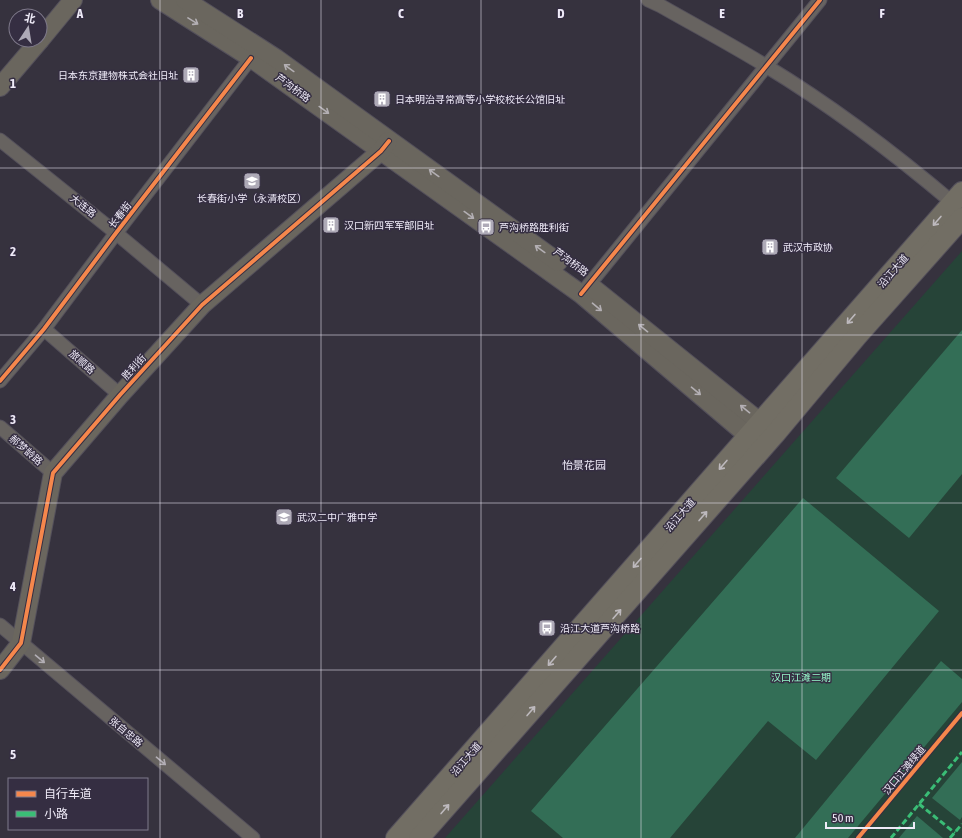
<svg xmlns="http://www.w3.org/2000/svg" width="962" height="838" viewBox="0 0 962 838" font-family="'Asap Condensed','Noto Sans SC',sans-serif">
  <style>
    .green { fill: #264438 }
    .forest { fill: #336e56 }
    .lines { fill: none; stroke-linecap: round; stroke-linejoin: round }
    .street-casing { stroke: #54505b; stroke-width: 15 }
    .secondary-casing { stroke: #54505b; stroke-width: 20 }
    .primary-casing { stroke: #54505b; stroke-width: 22 }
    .street { stroke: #676360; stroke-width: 13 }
    .secondary { stroke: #6a665e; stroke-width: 18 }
    .primary { stroke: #726e64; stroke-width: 20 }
    .quiet { stroke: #3abd76; stroke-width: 3; stroke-dasharray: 6 3; stroke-linecap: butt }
    .cycleway-casing { stroke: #352e42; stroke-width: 6 }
    .cycleway { stroke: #f5874c; stroke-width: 4 }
    .oneway { stroke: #b3afb3 }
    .oneway2 { stroke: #bdb9bd }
    .oneway3 { stroke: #b2aeb4 }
    .grid { fill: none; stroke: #efebf8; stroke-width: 1; stroke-opacity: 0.55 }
    .labels { text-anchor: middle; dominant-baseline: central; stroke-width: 3; stroke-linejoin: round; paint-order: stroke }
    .poi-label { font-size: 10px; fill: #efebf8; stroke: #352e42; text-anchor: start }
    .street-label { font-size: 10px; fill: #efebf8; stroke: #352e42 }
    .park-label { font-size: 10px; fill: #97facc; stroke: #352e42 }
    .neighbourhood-label { font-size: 11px; fill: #efebf8; stroke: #352e42 }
    .grid-label { font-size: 13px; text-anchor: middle; font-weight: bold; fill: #efebf8; stroke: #352e42; stroke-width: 3; stroke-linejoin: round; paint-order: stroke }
  </style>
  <rect width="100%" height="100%" fill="#36323e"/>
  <polygon class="green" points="962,251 962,838 445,838"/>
  <g class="forest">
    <polygon points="962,330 962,474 909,538 836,478"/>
    <polygon points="803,498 939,611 816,760 768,721 670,838 563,838 531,811"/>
    <polygon points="941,661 962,679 962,702 848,838 795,838"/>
    <polygon points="962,762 962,817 960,820 932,798"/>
    <polygon points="917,816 943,838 899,838"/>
  </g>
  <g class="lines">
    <g class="street-casing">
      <g id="street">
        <path d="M648,0L661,6C696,26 732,45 766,66C832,106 894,153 953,203"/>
        <polyline points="0,140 116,233 202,305"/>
        <polyline points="583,292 820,0"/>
        <polyline points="44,329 120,395"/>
        <polyline points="0,381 44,329 116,233 251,58"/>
        <polyline points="0,427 53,473"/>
        <polyline points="0,625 253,838"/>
      </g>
    </g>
    <g class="secondary-casing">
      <g id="secondary">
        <polyline points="160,0 251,58 581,294 759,445"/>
        <polyline points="185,0 277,59 558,262"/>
        <polyline points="40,40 73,0"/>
        <polyline points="0,87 40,40"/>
        <polyline points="593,288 771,431"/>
        <polyline points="0,670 21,643 53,473 120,395 202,305 381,151 388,141"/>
      </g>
    </g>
    <g class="primary-casing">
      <g id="primary">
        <polyline points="396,838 962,192"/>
        <polyline points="419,838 775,434 857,336 962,218"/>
      </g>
    </g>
    <use href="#street" class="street"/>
    <use href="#secondary" class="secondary"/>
    <use href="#primary" class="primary"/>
    <g class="quiet">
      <polyline points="919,804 955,833"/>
      <polyline points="891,838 962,752"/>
      <polyline points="950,838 962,824"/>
    </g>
    <g class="cycleway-casing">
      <g id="cycleway">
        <polyline points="581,294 820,0"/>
        <polyline points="0,381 44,329 116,233 251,58"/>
        <polyline points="0,670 21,643 53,473 120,395 202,305 381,151 389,141"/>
        <polyline points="858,838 962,713"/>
      </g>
    </g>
    <use href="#cycleway" class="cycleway"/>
  </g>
  <defs><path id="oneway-shaft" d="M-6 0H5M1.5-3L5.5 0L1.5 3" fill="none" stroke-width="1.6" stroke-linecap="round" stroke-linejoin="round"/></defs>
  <g class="oneway">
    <use href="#oneway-shaft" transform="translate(193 21) rotate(32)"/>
    <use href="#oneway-shaft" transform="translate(289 68) rotate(-144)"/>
    <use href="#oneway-shaft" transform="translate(324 110) rotate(36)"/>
    <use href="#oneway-shaft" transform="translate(434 173) rotate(-144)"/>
    <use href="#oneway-shaft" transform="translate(469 215) rotate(36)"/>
    <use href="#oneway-shaft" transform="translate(540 249) rotate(-144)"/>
    <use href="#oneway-shaft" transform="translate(597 307) rotate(40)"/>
    <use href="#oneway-shaft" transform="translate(643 328) rotate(-141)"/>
    <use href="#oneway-shaft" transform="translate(696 391) rotate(40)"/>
    <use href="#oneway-shaft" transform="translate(745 409) rotate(-141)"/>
  </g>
  <g class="oneway2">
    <use href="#oneway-shaft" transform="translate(937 221) rotate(131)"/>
    <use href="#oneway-shaft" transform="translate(851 319) rotate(131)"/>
    <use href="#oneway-shaft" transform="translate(723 465) rotate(131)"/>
    <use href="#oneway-shaft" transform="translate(703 516) rotate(-49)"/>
    <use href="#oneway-shaft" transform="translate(637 563) rotate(131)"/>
    <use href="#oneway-shaft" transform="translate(617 614) rotate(-49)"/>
    <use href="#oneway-shaft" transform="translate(552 661) rotate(131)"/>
    <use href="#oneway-shaft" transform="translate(531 711) rotate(-49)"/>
    <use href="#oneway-shaft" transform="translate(445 809) rotate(-49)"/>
  </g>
  <g class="oneway3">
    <use href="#oneway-shaft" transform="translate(40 659) rotate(40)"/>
    <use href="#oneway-shaft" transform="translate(161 761) rotate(40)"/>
  </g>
  <path class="grid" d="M160,0V838M321,0V838M481,0V838M641,0V838M802,0V838M0,168H962M0,335H962M0,503H962M0,670H962"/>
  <defs>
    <g id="building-square" transform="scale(0.9)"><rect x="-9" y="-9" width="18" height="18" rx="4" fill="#aeaab7" stroke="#352e42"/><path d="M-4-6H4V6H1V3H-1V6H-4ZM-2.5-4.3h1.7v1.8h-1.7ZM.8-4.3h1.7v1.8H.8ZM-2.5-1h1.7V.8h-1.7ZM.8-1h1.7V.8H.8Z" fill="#fff"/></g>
    <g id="school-square" transform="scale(0.9)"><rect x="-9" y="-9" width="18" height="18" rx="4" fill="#aeaab7" stroke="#352e42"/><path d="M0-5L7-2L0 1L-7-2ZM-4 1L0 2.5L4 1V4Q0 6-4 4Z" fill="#fff"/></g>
    <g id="bus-square" transform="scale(0.9)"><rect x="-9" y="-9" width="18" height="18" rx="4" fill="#aeaab7" stroke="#352e42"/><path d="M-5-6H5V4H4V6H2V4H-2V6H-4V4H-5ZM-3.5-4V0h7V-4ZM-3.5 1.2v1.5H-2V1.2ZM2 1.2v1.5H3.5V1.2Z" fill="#fff"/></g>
  </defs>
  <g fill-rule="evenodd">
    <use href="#building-square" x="191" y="75"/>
    <use href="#building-square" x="382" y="99"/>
    <use href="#school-square" x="252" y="181"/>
    <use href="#building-square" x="331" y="225"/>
    <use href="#bus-square" x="486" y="227"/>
    <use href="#building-square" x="770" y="247"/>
    <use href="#school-square" x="284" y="517"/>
    <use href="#bus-square" x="547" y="628"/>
  </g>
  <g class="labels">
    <g class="poi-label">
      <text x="178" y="75" text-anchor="end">日本东京建物株式会社旧址</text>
      <text x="395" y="99">日本明治寻常高等小学校校长公馆旧址</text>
      <text x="252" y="198" text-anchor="middle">长春街小学（永清校区）</text>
      <text x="344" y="225">汉口新四军军部旧址</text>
      <text x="499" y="227">芦沟桥路胜利街</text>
      <text x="783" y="247">武汉市政协</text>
      <text x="297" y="517">武汉二中广雅中学</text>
      <text x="560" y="628">沿江大道芦沟桥路</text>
    </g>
    <g class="street-label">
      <text transform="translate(293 88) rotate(36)">芦沟桥路</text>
      <text transform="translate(83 206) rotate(39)">大连路</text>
      <text transform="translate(120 215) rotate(-52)">长春街</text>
      <text transform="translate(571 262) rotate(36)">芦沟桥路</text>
      <text transform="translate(893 271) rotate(-49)">沿江大道</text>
      <text transform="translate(82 362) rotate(41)">旅顺路</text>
      <text transform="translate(134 367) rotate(-48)">胜利街</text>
      <text transform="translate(26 450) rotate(41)">郝梦龄路</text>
      <text transform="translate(680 515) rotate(-49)">沿江大道</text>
      <text transform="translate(126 732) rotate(40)">张自忠路</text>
      <text transform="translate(466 759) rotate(-49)">沿江大道</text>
      <text transform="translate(904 770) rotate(-50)">汉口江滩绿道</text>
    </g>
    <g class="park-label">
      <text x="801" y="677">汉口江滩二期</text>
    </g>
    <g class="neighbourhood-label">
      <text x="584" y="465">怡景花园</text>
    </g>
  </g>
  <g class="grid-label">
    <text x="80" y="18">A</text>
    <text x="240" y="18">B</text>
    <text x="401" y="18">C</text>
    <text x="561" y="18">D</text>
    <text x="722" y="18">E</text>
    <text x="882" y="18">F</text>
    <text x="13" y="88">1</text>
    <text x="13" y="256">2</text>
    <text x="13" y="424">3</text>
    <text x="13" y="591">4</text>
    <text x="13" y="759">5</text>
  </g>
  <rect x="8" y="778" width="140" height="52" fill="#352e42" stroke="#7f7a8b"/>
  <rect x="16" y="791" width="20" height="6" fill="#f5874c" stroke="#7f7a8b"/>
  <text x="44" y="798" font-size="12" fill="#efebf8">自行车道</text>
  <rect x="16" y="811" width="20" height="6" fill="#3abd76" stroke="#7f7a8b"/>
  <text x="44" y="818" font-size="12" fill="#efebf8">小路</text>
  <g transform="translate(28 28) rotate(12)"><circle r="19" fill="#352e42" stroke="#7f7a8b"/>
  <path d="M0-3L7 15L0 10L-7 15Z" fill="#aeaab7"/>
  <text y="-6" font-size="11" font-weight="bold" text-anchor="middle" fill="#efebf8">北</text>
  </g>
  <path d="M826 822v6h88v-6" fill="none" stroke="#efebf8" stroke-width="2"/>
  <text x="832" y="822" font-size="12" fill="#efebf8" stroke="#352e42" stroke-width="3" paint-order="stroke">50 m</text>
</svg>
